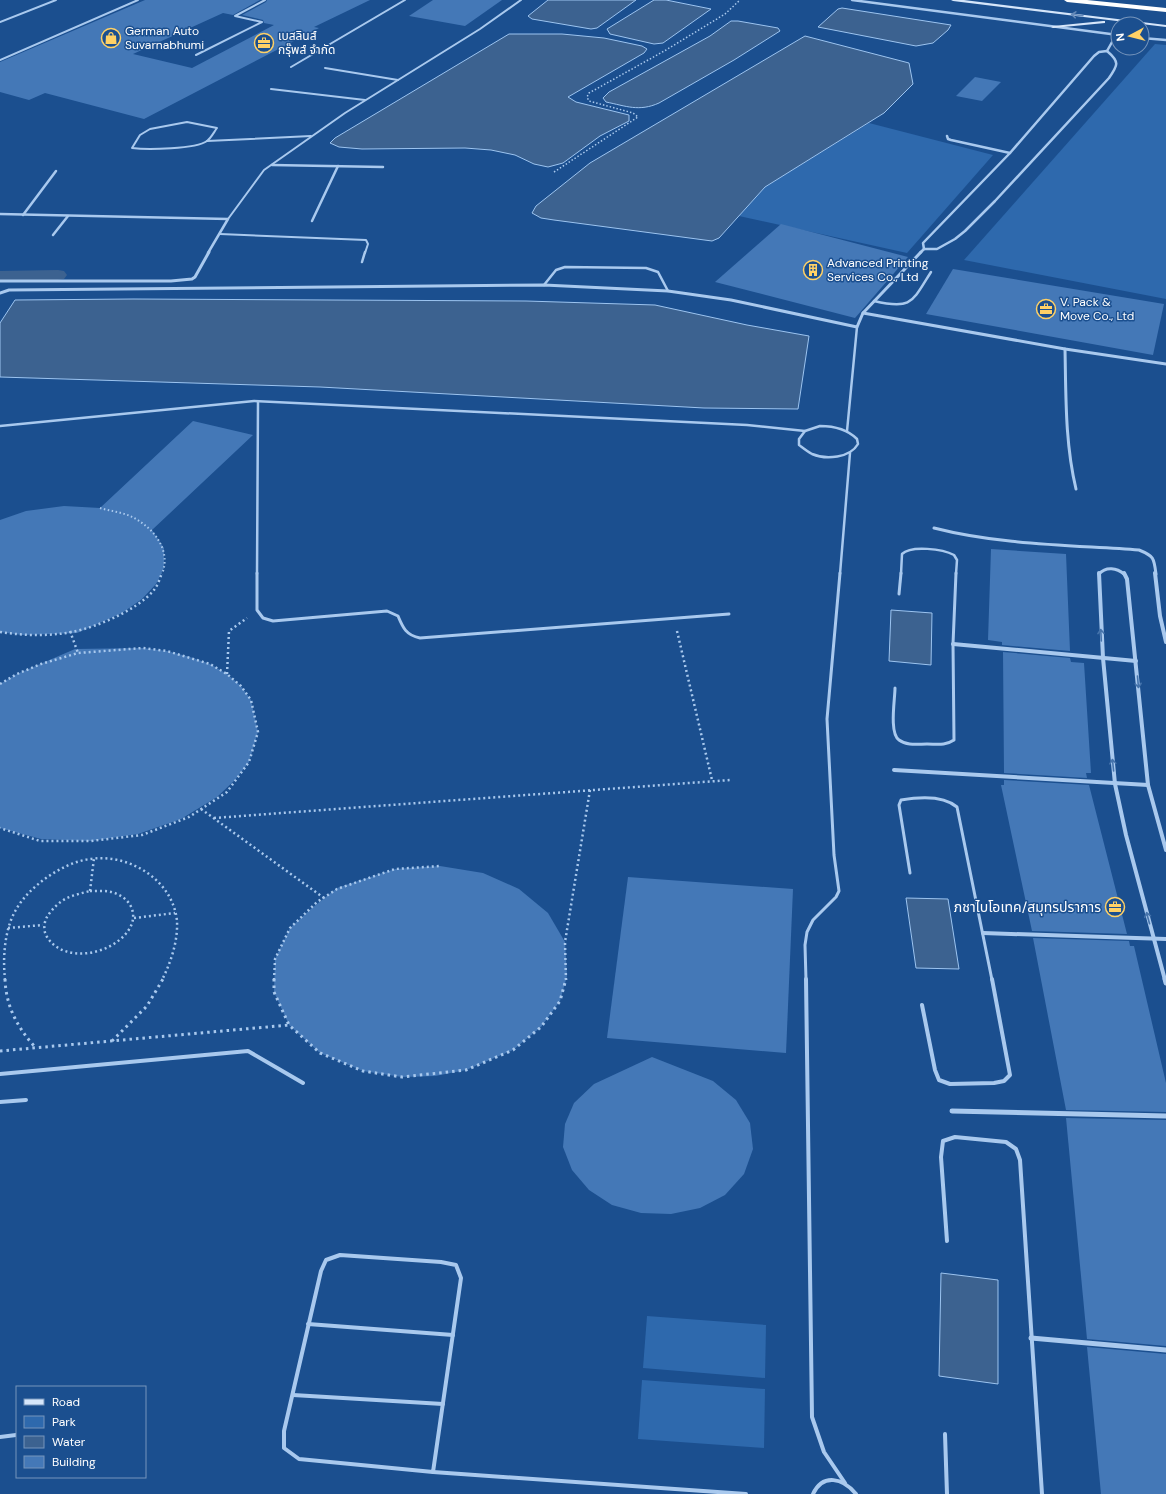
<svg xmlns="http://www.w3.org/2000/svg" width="1166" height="1494" viewBox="0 0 1166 1494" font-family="'DM Sans','Noto Sans Thai',sans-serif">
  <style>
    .green { fill: #2e69ad }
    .water { fill: #3c6290; stroke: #9cc4f0 }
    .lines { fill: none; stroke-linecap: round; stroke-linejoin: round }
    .canal { fill: #3c6290; fill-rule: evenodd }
    .building { fill: #4478b7 }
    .path-far3 { stroke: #a9c9ee; stroke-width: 1.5; stroke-dasharray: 1.5 2; stroke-linecap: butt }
    .path-far2 { stroke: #a9c9ee; stroke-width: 2; stroke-dasharray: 1.5 2.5; stroke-linecap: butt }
    .path-far1 { stroke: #a9c9ee; stroke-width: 2.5; stroke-dasharray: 2 3; stroke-linecap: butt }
    .path { stroke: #a9c9ee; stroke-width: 3; stroke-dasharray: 2.5 4; stroke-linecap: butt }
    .service-far3 { stroke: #a9c9ee; stroke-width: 2 }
    .service-far2 { stroke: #a9c9ee; stroke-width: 2.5 }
    .service-far1 { stroke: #a9c9ee; stroke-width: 3 }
    .service { stroke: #a9c9ee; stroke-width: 4 }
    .minor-far3 { stroke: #a9c9ee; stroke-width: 2.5 }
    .minor-far2 { stroke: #a9c9ee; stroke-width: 3 }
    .minor-far1 { stroke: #a9c9ee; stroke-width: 4 }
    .minor { stroke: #a9c9ee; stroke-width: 5 }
    .secondary { fill: #d6e6fa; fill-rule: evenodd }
    .motorway { fill: #fff; fill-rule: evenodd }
    .oneway { stroke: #668bba }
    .oneway2 { stroke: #4674ac }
    .labels { text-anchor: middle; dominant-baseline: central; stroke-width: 3; stroke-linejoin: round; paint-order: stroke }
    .far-poi-label { font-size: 12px; fill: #fff; stroke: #1b4f8f; text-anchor: start }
    .poi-label { font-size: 14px; fill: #fff; stroke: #1b4f8f; text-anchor: end }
  </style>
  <rect width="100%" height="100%" fill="#1b4f8f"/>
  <g class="green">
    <polygon points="1155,44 1166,45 1166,299 964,260"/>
    <polygon points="869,123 993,155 907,253 739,216 765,187"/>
    <polygon points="647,1316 766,1325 765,1378 643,1368"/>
    <polygon points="642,1380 765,1389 764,1448 638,1439"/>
  </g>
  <g class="water">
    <polygon points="548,0 636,0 597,28 591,29 532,19 528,16"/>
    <polygon points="654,0 666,0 711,9 663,43 654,44 610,34 607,29"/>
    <polygon points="842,8 951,25 948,30 933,43 916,46 818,27 838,9"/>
    <path d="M731,21H738L778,28L780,31L734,60L659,103C639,112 626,106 606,102L603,98L609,92L710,36Z"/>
    <polygon points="509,34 562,34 604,38 642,46 647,49 644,53 568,97 576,102 629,115 629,121 600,136 563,163 548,167 534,164 515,155 491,150 465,148 362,149 339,147 330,143 335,138"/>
    <polygon points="805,36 909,63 913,84 884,113 765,187 719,238 712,241 697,239 554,220 541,218 532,213 536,206 590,163"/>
    <polygon points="133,299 526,301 655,305 747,325 809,336 798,409 704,408 320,387 0,377 0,323 15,300"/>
    <polygon points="891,610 932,613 931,665 889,661"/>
    <polygon points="906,898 948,899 959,969 916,968"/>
    <polygon points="941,1273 998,1280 998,1384 939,1376"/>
  </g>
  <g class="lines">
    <polygon class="canal" points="58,270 64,271 67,275 64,279 58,280 0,281 0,271"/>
  </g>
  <g class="building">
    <polygon points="145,0 260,0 233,15 223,13 133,54 192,68 274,25 264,23 263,20 242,15 266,2 267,0 370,0 314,27 319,28 144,119 45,93 29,100 0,92 0,62"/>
    <polygon points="433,0 502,0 465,26 409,16"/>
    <polygon points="975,77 1001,82 982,101 956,96"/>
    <polygon points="781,224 908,257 855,318 715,282"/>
    <polygon points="953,269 1164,304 1153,355 926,314"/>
    <polygon points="193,421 253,435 152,530 164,548 164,568 156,584 142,599 122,613 77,633 22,635 0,632 0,520 26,511 64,506 100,508"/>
    <polygon points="991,549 1066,554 1070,651 1002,645 1002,642 988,640"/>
    <polygon points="143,648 167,651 190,657 210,664 227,674 241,686 251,700 258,732 249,762 235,780 217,797 181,819 138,834 91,841 41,839 0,828 0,684 17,674 75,649"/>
    <polygon points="1003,652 1070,658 1071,662 1084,663 1091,773 1086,773 1087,778 1004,773"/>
    <polygon points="1004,780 1089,785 1127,934 1032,931 1001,785 1004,785"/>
    <polygon points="440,866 483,873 519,889 548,913 565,942 567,976 560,1001 541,1027 513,1050 466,1070 435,1076 402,1077 363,1071 320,1053 289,1025 274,992 275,959 290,928 312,908 337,888 395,869"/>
    <polygon points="628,877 793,889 786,1053 607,1038"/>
    <polygon points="1033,938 1129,941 1130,946 1134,946 1166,1083 1166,1112 1066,1110"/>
    <polygon points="652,1057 713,1081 736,1100 750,1123 753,1149 744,1174 725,1195 700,1208 671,1214 641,1213 612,1205 589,1190 572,1170 563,1147 565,1124 574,1103 594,1084"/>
    <polygon points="1066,1118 1166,1120 1166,1346 1087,1339"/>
    <polygon points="1087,1347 1166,1354 1166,1494 1101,1494"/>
  </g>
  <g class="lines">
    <polyline class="path-far3" points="554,172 638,117 633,113 589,101 587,97 589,93 666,50 725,14 740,0"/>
    <path class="path-far2" d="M100,508C110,511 121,512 130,516C152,526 172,549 162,574"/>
    <g class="path-far1">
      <polyline points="70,631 78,653"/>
      <polyline points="677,631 712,780"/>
      <path d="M0,632C19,635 39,636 58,634C87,632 136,612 154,590C158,585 160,578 162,573"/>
      <polyline points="227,674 229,631 247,618"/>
      <polyline points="0,684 17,674 41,664 78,653 143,648 167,651 210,664 227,674 241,686 251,700 258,732 249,762 227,792 189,817 142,835 91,841 40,841 0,828"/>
      <polyline points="201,809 324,898"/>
      <polyline points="214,818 730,780"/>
      <path d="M90,891C99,891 109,890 117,894C133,901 138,917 128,931C111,955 64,964 47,937C43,931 44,922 47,917C52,909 59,902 67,898C74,895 82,893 90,891Z"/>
      <polyline points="90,891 94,858"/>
      <polyline points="134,918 175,913"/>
      <polyline points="8,928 43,925"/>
      <path d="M5,980C3,960 4,939 11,920C18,902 31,889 46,878C59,869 74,861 90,859C129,853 173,880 177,921C178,941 171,962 162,980"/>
      <polyline points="274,980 275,959 290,928 317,902 337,889 395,869 440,866"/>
      <polyline points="566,980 565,942 590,790"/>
    </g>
    <g class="path">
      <path d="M5,979C6,1006 17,1027 35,1047"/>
      <polyline points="274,979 274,992 289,1025 320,1053 363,1071 402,1077 466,1070 513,1050 541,1027 560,1001 566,979"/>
      <polyline points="112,1041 147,1006 163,979"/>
      <polyline points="0,1051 289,1025"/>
    </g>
    <g class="service-far3">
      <polyline points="0,22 56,0"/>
      <polyline points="196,55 262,22 235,16 265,0"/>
      <polyline points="0,60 138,0"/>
      <polyline points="291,67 405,0"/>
      <polyline points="325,68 398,80"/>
      <polyline points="271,89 365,100"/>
      <path d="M187,122L217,128C214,132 211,138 207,141C196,149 147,150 132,148L140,135L150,129Z"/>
      <polyline points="207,141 311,136"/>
      <polyline points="228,219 264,170 345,113 480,29 521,0"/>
      <polyline points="220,234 366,240 368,244 365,253"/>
    </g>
    <g class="service-far2">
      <polyline points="362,262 365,252"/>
      <polyline points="544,285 556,270 565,267 646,268 658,272 668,291"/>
      <path d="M874,301C912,310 912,302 931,272"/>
      <polyline points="0,426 254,401 747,425 805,431"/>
      <path d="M820,426C834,426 847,429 857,439L858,444C850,458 826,460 812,454C808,452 803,448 799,445V439L805,431Z"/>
      <polyline points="847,431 857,327"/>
      <polyline points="257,574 258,402"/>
      <polyline points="840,574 850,453"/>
      <path d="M901,574L902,554C911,545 943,549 954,555L957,560L956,574"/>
    </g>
    <g class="service-far1">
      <path d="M257,573V610L263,618L273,621L387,611L398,616C403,628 406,635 420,638L729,614"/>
      <polyline points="899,594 901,573"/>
      <path d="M895,688C895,699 889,733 899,740C907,746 918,744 927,744C937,744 945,746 954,740L953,644L956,573"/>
      <path d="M910,873L899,805L901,800C918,797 943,795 957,807L992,980"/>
      <polyline points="806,980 805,945 807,932 813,920 836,897 839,891 834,855 827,719 840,573"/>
    </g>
    <g class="service">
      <polyline points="806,979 812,1417 824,1452 845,1483"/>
      <polyline points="922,1005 935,1070 939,1080 950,1084 994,1083 1004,1081 1010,1075 992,979"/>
      <polyline points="0,1074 248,1051 303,1083"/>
      <polyline points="0,1102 26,1100"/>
      <polyline points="947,1241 941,1157 943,1141 955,1137 1006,1142 1016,1149 1020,1160 1042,1494"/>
      <polygon points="340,1255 441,1262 456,1265 461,1278 433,1472 299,1459 284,1448 284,1431 321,1271 326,1260"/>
      <polyline points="308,1324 453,1335"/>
      <polyline points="293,1395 443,1404"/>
      <polyline points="945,1434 947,1494"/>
      <polyline points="0,1437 16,1435"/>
      <polyline points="433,1472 746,1494"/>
      <path d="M813,1494C823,1473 843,1478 856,1494"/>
    </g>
    <g class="minor-far3">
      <polyline points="852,0 1118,35"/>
      <polyline points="1142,38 1166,40"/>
      <polyline points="1107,51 1116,35"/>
      <path d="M1107,51C1120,62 1118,65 1109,78L995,201L965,231L955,239L937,249H924L923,243L1010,153L1094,56L1099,52Z"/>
      <polyline points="947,136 948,139 951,140 1010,153"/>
      <polyline points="272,165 383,167"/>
      <polyline points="0,214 228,219 208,253"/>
      <polyline points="23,215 56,171"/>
      <polyline points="312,221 338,166"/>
      <polyline points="53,235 68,216"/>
      <polyline points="920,253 924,249"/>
    </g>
    <g class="minor-far2">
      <polyline points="0,281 171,281 192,279 195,277 209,252"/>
      <polyline points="0,293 9,290 544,285 668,291 731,300 857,327 863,313 921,252"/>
      <polyline points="863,313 1065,349 1166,364"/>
      <path d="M1065,349C1066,396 1065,443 1076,489"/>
      <path d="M934,528C1000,545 1071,545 1139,550C1154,556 1154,558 1156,574"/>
      <path d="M1099,574C1106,566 1117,568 1124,574"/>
    </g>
    <g class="minor-far1">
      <polyline points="1099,573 1103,658 1115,784 1126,835 1165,980"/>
      <polyline points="1124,573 1127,579 1148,785 1166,850"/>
      <polyline points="1155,573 1160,616 1166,642"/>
      <polyline points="953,644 1136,661"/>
      <polyline points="894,770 1148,785"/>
      <polyline points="983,933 1166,939"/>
    </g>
    <g class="minor">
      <polyline points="1165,979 1166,983"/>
      <polyline points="952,1111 1166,1116"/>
      <polyline points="1031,1338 1166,1350"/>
    </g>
    <g class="secondary">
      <polygon points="951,0 964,0 1166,25 1166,27 953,1"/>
      <polygon points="1103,21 1105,21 1105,23 1053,28 1051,27 1053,26"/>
    </g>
    <polygon class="motorway" points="1064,0 1087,0 1166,8 1166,12 1067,2"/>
  </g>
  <defs><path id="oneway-shaft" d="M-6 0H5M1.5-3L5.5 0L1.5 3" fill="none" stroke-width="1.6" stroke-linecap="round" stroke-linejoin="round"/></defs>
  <use class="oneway" href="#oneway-shaft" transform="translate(1077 15) rotate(-173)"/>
  <g class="oneway2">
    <use href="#oneway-shaft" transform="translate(1101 635) rotate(-93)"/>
    <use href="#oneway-shaft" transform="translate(1138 682) rotate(85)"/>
    <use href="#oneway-shaft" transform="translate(1113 765) rotate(-96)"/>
    <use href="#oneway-shaft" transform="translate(1148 918) rotate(-105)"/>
  </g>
  <defs>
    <g id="shop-ring" transform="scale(1)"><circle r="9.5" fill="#1b4f8f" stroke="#ffd166" stroke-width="1.5"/><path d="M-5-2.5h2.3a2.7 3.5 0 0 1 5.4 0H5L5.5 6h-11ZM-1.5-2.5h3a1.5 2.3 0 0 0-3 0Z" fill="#ffd166"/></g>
    <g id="office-ring" transform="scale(1)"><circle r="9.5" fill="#1b4f8f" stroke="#ffd166" stroke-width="1.5"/><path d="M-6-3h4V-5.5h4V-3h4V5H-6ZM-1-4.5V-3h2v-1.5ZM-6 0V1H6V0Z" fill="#ffd166"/></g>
    <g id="building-ring" transform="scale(1)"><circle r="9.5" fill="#1b4f8f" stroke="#ffd166" stroke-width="1.5"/><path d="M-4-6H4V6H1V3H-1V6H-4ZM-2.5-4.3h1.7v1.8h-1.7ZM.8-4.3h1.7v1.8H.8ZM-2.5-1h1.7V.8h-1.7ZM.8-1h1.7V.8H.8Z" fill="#ffd166"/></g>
  </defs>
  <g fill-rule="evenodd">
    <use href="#shop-ring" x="111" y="38"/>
    <use href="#office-ring" x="264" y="43"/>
    <use href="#building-ring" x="813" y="270"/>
    <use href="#office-ring" x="1046" y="309"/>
    <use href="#office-ring" x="1115" y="907"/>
  </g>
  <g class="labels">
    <g class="far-poi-label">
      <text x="125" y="31">German Auto<tspan x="125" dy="14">Suvarnabhumi</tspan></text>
      <text x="278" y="36">เบสลินส์<tspan x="278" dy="14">กรุ๊พส์ จำกัด</tspan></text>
      <text x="827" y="263">Advanced Printing<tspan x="827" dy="14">Services Co., Ltd</tspan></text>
      <text x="1060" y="302">V. Pack &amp;<tspan x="1060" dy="14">Move Co., Ltd</tspan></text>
    </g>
    <g class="poi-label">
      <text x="1101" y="907">ภชาไบโอเทค/สมุทรปราการ</text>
    </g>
  </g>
  <rect x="16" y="1386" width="130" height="92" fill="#1b4f8f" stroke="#7695bc"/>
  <rect x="24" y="1399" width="20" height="6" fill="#d6e6fa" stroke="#7695bc"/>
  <text x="52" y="1406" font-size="12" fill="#ffffff">Road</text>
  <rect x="24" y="1416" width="20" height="12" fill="#2e69ad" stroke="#7695bc"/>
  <text x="52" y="1426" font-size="12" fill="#ffffff">Park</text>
  <rect x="24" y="1436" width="20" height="12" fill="#3c6290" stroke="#7695bc"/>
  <text x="52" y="1446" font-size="12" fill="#ffffff">Water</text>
  <rect x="24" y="1456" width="20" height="12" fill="#4478b7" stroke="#7695bc"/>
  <text x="52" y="1466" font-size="12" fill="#ffffff">Building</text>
  <g transform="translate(1130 36) rotate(263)"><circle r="19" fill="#1b4f8f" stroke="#7695bc"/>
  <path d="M0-3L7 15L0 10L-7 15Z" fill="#ffd166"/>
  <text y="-6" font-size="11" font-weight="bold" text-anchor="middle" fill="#ffffff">N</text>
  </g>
</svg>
